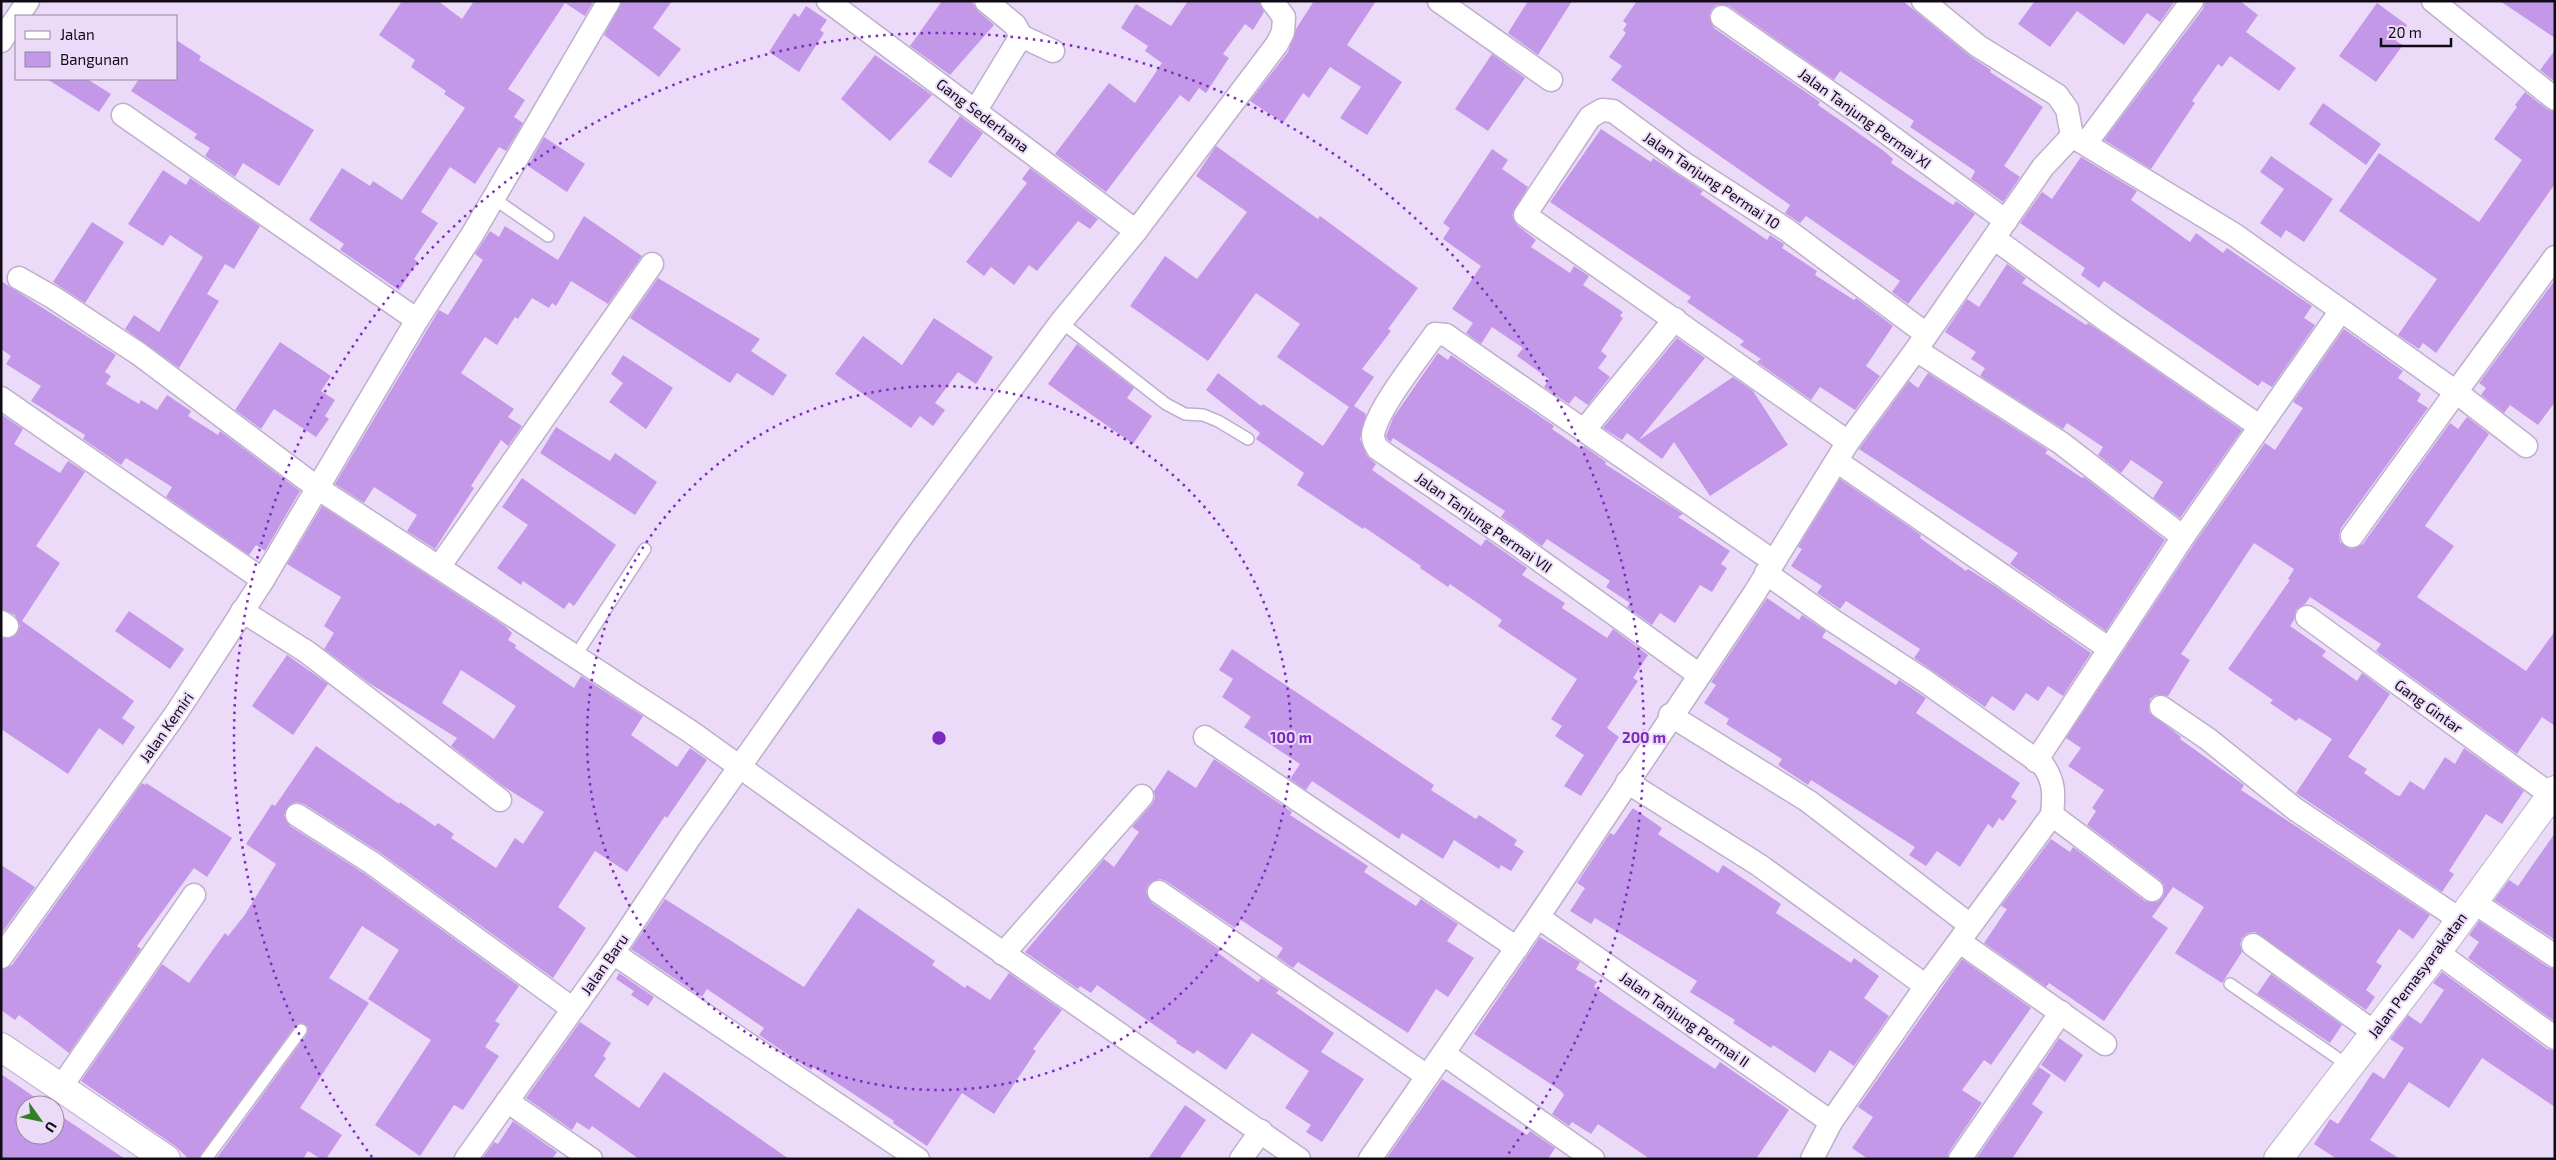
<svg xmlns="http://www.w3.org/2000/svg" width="2556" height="1160" viewBox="0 0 2556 1160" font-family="'Exo 2',sans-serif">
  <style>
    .building { fill: #c498e8; fill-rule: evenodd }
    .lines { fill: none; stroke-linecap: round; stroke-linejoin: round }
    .service-casing { stroke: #beafcc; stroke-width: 14 }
    .minor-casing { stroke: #beafcc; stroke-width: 25 }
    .tertiary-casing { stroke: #beafcc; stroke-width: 30 }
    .service { stroke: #fff; stroke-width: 11 }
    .minor { stroke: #fff; stroke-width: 22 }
    .tertiary { stroke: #fff; stroke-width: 28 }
    .ring { fill: none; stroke: #7b2cbf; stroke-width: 2.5; stroke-dasharray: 2.5 5 }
    .labels { text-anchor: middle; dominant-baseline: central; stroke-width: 4; stroke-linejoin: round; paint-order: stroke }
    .street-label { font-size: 15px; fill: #110b15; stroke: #ebdbf9 }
    .centre { fill: #7b2cbf; stroke: #ebdbf9; stroke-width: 2.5 }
    .ring-label { font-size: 15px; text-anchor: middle; font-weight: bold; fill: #7b2cbf; stroke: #ebdbf9; stroke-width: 4; stroke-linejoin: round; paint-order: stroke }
  </style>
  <rect width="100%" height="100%" fill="#ebdbf9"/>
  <g class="building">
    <polygon points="402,1 438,1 462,19 474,1 594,1 585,16 565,3 508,89 525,100 514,117 523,123 506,151 499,147 475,184 450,167 421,212 438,223 414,259 418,262 399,290 340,250 344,244 309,220 342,168 370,186 373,181 402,200 465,108 444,94 446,91 411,67 415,60 379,35"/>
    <polygon points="622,1 672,1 653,28 681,49 659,77 604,35"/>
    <polygon points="942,1 971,1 978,11 994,25 950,75 910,46"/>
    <polygon points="1188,1 1259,1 1264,12 1253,30 1245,24 1223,54 1229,58 1206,93 1199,88 1189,102 1180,95 1106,192 1055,154 1109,83 1135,103 1162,63 1145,51 1148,46 1121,28 1136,4 1171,26"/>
    <polygon points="1314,1 1376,1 1347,45 1402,82 1367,135 1340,118 1361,87 1330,67 1309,98 1303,93 1283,123 1250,101 1288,52 1296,29"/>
    <polygon points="1528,1 1572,1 1538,55 1508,33"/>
    <polygon points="1637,1 1903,1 1970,56 1991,70 1990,72 2043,107 2004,166 2020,177 2003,202 1971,179 1975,171 1910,127 1914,121 1840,71 1834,80 1729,6 1717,5 1712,9 1709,16 1714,28 1820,102 1818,105 1884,151 1893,159 1891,163 1953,205 1956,201 1975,214 1908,304 1892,292 1900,281 1806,216 1800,223 1785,213 1790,205 1611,80 1622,66 1609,57 1626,33 1623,30 1627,24 1623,21"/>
    <polygon points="2035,1 2175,1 2160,22 2147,13 2124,45 2077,11 2050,47 2018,24"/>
    <polygon points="2205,1 2240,1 2258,15 2246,32 2296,68 2279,91 2230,56 2222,67 2218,64 2192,101 2195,103 2151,169 2104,140 2203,9"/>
    <polygon points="2500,1 2555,1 2555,38"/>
    <polygon points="2377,3 2407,25 2396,41 2403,45 2376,82 2339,56"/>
    <polygon points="806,6 827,20 820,30 824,33 799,72 769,52 794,13 799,17"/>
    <polygon points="176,40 201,56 199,60 314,130 279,186 243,163 235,177 205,156 210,148 194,138 197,134 131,91 139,79 176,79"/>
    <polygon points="2555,50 2555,82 2540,70"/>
    <polygon points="1492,54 1525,78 1488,131 1455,109"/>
    <polygon points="875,55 932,95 890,141 841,99"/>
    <polygon points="47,79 87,79 111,94 99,112"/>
    <polygon points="2525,92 2547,109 2555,112 2555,184 2436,353 2423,343 2419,349 2398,335 2437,279 2339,211 2379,153 2479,222 2522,160 2494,139 2517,107 2515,105"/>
    <polygon points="2323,103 2381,144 2366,165 2309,124"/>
    <polygon points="960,116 983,133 951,178 928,162"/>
    <polygon points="1601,129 1651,162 1653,158 1703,191 1700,194 1767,240 1770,235 1779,241 1784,244 1782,248 1817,271 1815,275 1854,300 1856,298 1893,326 1866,366 1880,376 1855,410 1820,387 1811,400 1757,362 1761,359 1740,345 1744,341 1687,302 1691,297 1550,202"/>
    <polygon points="544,137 585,164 567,192 528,166"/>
    <polygon points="1216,146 1318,219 1320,216 1418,288 1388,329 1391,331 1362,369 1374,377 1354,406 1366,414 1360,439 1367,456 1376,464 1372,470 1481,546 1486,539 1506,553 1527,568 1522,575 1565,603 1562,608 1607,638 1613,629 1648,655 1633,678 1638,681 1607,728 1619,737 1581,796 1564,786 1584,755 1555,736 1562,726 1551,719 1577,679 1498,626 1502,620 1450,584 1448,587 1420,568 1421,566 1364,527 1363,529 1297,485 1304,473 1256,439 1260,433 1206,390 1218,373 1261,406 1263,404 1323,446 1349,407 1277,357 1300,324 1256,293 1208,361 1130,306 1165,256 1197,279 1247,212 1196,176"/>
    <polygon points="1492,149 1508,160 1502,169 1528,187 1512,215 1517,225 1536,240 1531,247 1570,273 1574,266 1589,276 1583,285 1623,312 1620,316 1623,318 1601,351 1607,356 1598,368 1610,377 1588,405 1575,396 1569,404 1544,387 1549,379 1517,356 1523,348 1492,327 1481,344 1466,333 1473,323 1452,309 1481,266 1443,239 1450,228 1443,223"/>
    <polygon points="2271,156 2333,199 2304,242 2286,230 2281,238 2260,223 2284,189 2260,172"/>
    <polygon points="2081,157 2137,191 2131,200 2190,242 2196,233 2223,253 2227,248 2312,306 2304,318 2315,325 2272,387 2262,381 2258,386 2104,281 2099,288 2081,275 2085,268 2020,223 2042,192 2052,199"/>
    <polygon points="1030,168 1098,219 1090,229 1078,221 1037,271 1029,265 1014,285 991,267 984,276 966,262 1027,183 1022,179"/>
    <polygon points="163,170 186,185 190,178 260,226 234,269 225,264 207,294 219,301 179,368 125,329 134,315 159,332 203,257 170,235 163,246 128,224"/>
    <polygon points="584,216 642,256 608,304 571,281 556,306 552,303 549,308 532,298 518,319 515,317 497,345 485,337 461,373 514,409 508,417 522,426 508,446 501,440 471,486 474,488 435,549 407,531 417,515 374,487 364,503 335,484 439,310 448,315 483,260 475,254 490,231 499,237 505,226 558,260"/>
    <polygon points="92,222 124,242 85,303 53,282"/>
    <polygon points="2007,264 2026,278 2022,283 2086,325 2088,323 2242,430 2180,518 2153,498 2163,482 2131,460 2121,473 2098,455 2103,447 2067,423 2063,429 1980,376 1985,368 1971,359 1976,352 1945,332 1967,299 1979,307"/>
    <polygon points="658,278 760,339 751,351 787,375 773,396 737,373 730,383 630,318"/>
    <polygon points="2555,280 2555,402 2538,425 2510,405 2504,413 2481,395 2486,388 2479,383"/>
    <polygon points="1,281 116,355 105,372 111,376 106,384 139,404 141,400 157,410 167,395 191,411 188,416 218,435 220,431 300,491 265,551 256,545 249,555 166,497 172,487 126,458 121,465 83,439 85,435 31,401 41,386 6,364 11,356 1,349"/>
    <polygon points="934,318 993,357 976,384 958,372 935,403 945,410 933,426 920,416 911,428 835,374 863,336 902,365"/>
    <polygon points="2344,329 2403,371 2398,378 2421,394 2417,401 2428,408 2341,528 2339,535 2340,542 2351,549 2363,544 2450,423 2458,429 2467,417 2489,434 2425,526 2454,546 2417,597 2526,671 2555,631 2555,726 2542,717 2517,754 2376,651 2381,644 2310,597 2305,604 2296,610 2294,620 2290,626 2326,651 2322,656 2357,681 2362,673 2390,694 2348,757 2367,769 2364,773 2396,795 2400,796 2410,781 2424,790 2445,757 2455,764 2464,748 2524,791 2502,824 2486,814 2449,871 2454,874 2442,892 2296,793 2332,739 2299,718 2296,721 2270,703 2273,700 2228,669 2290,580 2288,579 2294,569 2254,543 2181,654 2190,660 2168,696 2156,695 2150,699 2149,712 2181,737 2180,739 2244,785 2241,790 2430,915 2413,939 2399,929 2376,962 2382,966 2366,990 2375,997 2366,1010 2255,932 2248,933 2242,938 2240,944 2242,952 2222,983 2175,953 2204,907 2173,887 2152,917 2168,928 2104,1021 2049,983 2046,987 1984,943 2007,909 2001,906 2051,839 2070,852 2073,847 2145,901 2157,902 2163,897 2164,885 2160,880 2087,825 2096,811 2092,808 2104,790 2068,766 2081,748 2066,738 2194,544 2265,443 2275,450 2303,408 2293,402"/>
    <polygon points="1677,338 1705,358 1639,440 1733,377 1753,391 1788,445 1710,496 1674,442 1662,459 1627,433 1622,440 1603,428"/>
    <polygon points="280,342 331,376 321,391 335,400 325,416 329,419 316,437 274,409 261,429 235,410"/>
    <polygon points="1077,344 1134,388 1127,398 1152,416 1133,444 1048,384"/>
    <polygon points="1438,353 1448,360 1451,355 1554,426 1552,429 1581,449 1584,446 1606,462 1605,464 1683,514 1678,517 1730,551 1721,564 1727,568 1712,592 1700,585 1675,623 1660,613 1652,625 1627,607 1630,603 1606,587 1610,581 1547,539 1542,546 1501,517 1505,511 1393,438 1391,442 1388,440 1386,436 1393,418"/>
    <polygon points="623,355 673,388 646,429 609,402 623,383 611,374"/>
    <polygon points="1928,373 2048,450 2045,453 2082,478 2084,477 2165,540 2106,631 2010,564 2018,553 1859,449 1909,381 1918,388"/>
    <polygon points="1,414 23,429 14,444 60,473 68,461 85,472 36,546 60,563 22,621 134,701 122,718 135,727 123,745 99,728 68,774 1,729 1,638 13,637 20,626 15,615 1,609"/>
    <polygon points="556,427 610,461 615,453 657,482 635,515 540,453"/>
    <polygon points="522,478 616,545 574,606 569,602 564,609 523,581 521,585 497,568 528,525 502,507"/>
    <polygon points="1840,479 1921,535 1920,538 1966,571 1968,569 1995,586 2091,653 2063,696 2048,686 2038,701 2026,693 2014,711 1992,696 1985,707 1914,658 1920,649 1846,601 1840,609 1817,593 1822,586 1791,566 1802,549 1798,547"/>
    <path d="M322,506L505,626L512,633L508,640L516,645L515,648L574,688L581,676L643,716L631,735L677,767L690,748L707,760L667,818L665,816L627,872L595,851L558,907L586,928L553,978L379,852L304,804L297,802L291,804L284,815L290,826L365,874L519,986L495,1021L500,1024L485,1047L499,1056L463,1110L454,1105L420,1156L375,1125L431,1040L368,999L399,950L362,926L329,978L369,1003L300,1108L342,1135L326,1159H321L308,1151L303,1159H216L307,1034L308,1027L301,1023L295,1026L199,1159H189L175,1146L81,1081L162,964L189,983L225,933L228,936L244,916L276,864L246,844L272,804L275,806L316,746L399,804L400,802L435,826L438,823L454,834L451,838L496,868L515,838L523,844L544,812L503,786L451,746L457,738L369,683L324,649L334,633L324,626L341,597L287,564ZM461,670L516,706L494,739L442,703Z"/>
    <polygon points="1767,598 1799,620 1802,615 1826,631 1822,637 1896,685 1899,680 1926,698 1916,713 2020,783 2011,797 2017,801 2003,821 1999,818 1993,828 1988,824 1960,867 1937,851 1926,866 1909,855 1915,847 1811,780 1808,785 1778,765 1782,759 1726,724 1729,719 1704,703 1716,685 1711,682"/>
    <polygon points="129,611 184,649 170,669 115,631"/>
    <polygon points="1232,649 1434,785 1431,790 1476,819 1479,815 1517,840 1514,845 1524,851 1511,871 1501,865 1499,869 1454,840 1443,859 1402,833 1399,839 1312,781 1306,790 1290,779 1300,764 1244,727 1251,717 1222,697 1233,679 1219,670"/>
    <polygon points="287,655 328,684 293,735 252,706"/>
    <polygon points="1214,759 1292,812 1290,815 1368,866 1364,872 1416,906 1421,899 1458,924 1447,941 1474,958 1448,997 1436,989 1408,1033 1298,962 1293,968 1277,957 1283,948 1241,920 1235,928 1166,881 1160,879 1149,884 1146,891 1152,903 1220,950 1218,953 1258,982 1261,978 1279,990 1276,993 1334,1033 1321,1052 1364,1079 1322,1142 1306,1132 1311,1125 1285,1108 1309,1071 1252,1033 1226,1070 1197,1050 1194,1054 1176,1043 1177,1041 1097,985 1091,993 1080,986 1078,989 1025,952 1104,859 1114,867 1139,832 1132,827 1152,804 1155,798 1154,791 1168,770 1196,788"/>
    <polygon points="142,783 145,785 146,783 232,838 207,877 194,868 137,946 141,949 69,1053 19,1015 15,1020 1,1010 1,970 12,965"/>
    <polygon points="1633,808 1662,828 1658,834 1718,873 1723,865 1781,904 1776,913 1851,963 1854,958 1879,976 1864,998 1889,1016 1854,1066 1830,1050 1815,1073 1773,1045 1771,1048 1733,1023 1735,1020 1690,992 1697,981 1595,918 1591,924 1570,911 1585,888 1577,883 1610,833 1614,835"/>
    <polygon points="2555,833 2555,940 2494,900 2509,880 2518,886"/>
    <polygon points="1,865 35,887 1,934"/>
    <polygon points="665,899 804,987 858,908 935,961 932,965 965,988 967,985 990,1000 1009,973 1062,1010 1033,1049 1036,1051 994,1114 962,1093 927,1146 893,1123 894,1121 813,1067 811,1070 759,1035 764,1028 707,989 702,997 631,949"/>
    <polygon points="2479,921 2548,967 2555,969 2555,1022 2468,958 2479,942 2469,935"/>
    <polygon points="1540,937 1580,962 1576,969 1597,982 1594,987 1615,1002 1715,1069 1720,1062 1789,1110 1756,1159 1650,1159 1598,1124 1591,1134 1572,1122 1569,1126 1552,1114 1564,1095 1560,1090 1474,1034"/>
    <polygon points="1962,959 2031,1008 1991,1065 1984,1060 1962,1090 1982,1103 1949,1152 1947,1159 1868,1159 1852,1148 1873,1117 1858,1107"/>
    <polygon points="2442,972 2547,1049 2555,1051 2555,1107 2482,1058 2449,1108 2409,1082 2370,1140 2400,1159 2337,1159 2314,1144 2330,1119 2338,1124 2373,1072 2384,1079 2404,1048 2390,1039 2408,1015 2421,1024 2444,990 2433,983"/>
    <polygon points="619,973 654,997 648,1006 631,995 634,991 616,979"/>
    <polygon points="2271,974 2342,1025 2330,1043 2257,994"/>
    <polygon points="580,1022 611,1043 603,1056 606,1058 594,1076 639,1108 664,1072 789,1159 639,1159 592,1126 589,1130 577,1122 572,1130 526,1098"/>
    <polygon points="2059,1038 2083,1055 2065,1082 2041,1065"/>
    <polygon points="2039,1067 2051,1075 2032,1104 2043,1112 2012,1159 1976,1159"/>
    <polygon points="1,1074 46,1105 25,1105 25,1135 55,1135 55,1112 125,1159 1,1159"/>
    <polygon points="1442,1079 1527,1135 1530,1131 1555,1148 1548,1159 1386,1159"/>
    <polygon points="1185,1105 1206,1120 1179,1159 1148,1159"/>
    <polygon points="513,1121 557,1152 552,1159 482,1159 494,1142 498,1144"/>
  </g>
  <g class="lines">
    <g class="service-casing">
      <g id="service">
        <polyline points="493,198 548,236"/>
        <polyline points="1061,322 1166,404 1185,414 1203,415 1218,421 1248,439"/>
        <polyline points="576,655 645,549"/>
        <polyline points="2230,984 2349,1066"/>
        <polyline points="206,1159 301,1030"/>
      </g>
    </g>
    <g class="minor-casing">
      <g id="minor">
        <polyline points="828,1 1136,231"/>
        <polyline points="986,1 1015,25 1021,36 1053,51"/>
        <polyline points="1439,1 1551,80"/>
        <polyline points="1923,1 1978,46 2057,95 2067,109 2072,136 2235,235 2456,392 2555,257"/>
        <polyline points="2433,1 2555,99"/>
        <polyline points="18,16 28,1"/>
        <polyline points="1722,17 1865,117 2006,221"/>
        <polyline points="1,41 16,19"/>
        <polyline points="976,110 1021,36"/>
        <polyline points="123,115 417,320"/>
        <polyline points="2086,143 2192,1"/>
        <polyline points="1995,239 2110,323 2259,426"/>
        <polyline points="19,278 54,298 139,354 319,489 691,732 888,873 1299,1159"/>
        <polyline points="1916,350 2061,443 2183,537"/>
        <polyline points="1,398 263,580"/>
        <polyline points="1585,429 1675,319"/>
        <polyline points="1848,442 1525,215 1590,117 1602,110 1613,111 1682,162 1787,230 1926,334"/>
        <polyline points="1838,462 2108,648"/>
        <polyline points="2352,536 2456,392 2526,446"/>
        <polyline points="439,567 652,264"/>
        <path d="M1766,573L1832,620L1925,681L2043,765C2055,782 2054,795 2052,815L1926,986L1831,1122L1812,1159"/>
        <polyline points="242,611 307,652 500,800"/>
        <polyline points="2307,617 2551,795"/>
        <polyline points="1,622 7,626"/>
        <path d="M1698,674L1514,542L1378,449C1375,444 1373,441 1373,435C1376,410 1420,356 1435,334L1446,335L1773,561"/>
        <polyline points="2161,707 2208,739 2295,809 2459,919"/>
        <polyline points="1670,715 1808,801 1970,925"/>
        <polyline points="1205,737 1517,948"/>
        <polyline points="2036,761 2183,537 2340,312"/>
        <polyline points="1627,782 1759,865 1926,986"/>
        <polyline points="297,815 372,863 573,1009"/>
        <polyline points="2052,815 2152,890"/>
        <polyline points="1159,892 1427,1076"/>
        <polyline points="2472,901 2555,956"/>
        <polyline points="1538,917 1831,1122"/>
        <polyline points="1960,942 2105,1044"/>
        <polyline points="2253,945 2375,1033"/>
        <polyline points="2437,952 2555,1038"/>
        <polyline points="613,953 918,1159"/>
        <polyline points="1003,954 1142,796"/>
        <polyline points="1,957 175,715 263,580 417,320 472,235 609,1"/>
        <polyline points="1444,1054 1593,1159"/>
        <polyline points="61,1087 194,895"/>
        <polyline points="507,1101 591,1159"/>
        <polyline points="466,1159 613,953 688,840 905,532 1061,322 1136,231 1277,44 1283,32 1284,17 1272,1"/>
        <polyline points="1241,1159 1261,1131"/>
        <polyline points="1370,1159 1538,917 1754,594 1848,442 1916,350 2043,167 2072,136"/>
        <polyline points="1960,1159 2061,1012"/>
      </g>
    </g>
    <g class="tertiary-casing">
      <g id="tertiary">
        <polyline points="1,1047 166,1159"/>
        <polyline points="2278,1159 2437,952 2555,790"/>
      </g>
    </g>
    <use href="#service" class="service"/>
    <use href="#minor" class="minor"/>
    <use href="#tertiary" class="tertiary"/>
  </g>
  <g class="ring">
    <circle cx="939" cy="738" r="352"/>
    <path d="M372 1157A705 705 0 1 1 1506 1157"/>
  </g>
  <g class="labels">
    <g class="street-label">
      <text transform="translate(983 115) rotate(37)">Gang Sederhana</text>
      <text transform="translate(1865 118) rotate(36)">Jalan Tanjung Permai XI</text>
      <text transform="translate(1712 180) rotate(34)">Jalan Tanjung Permai 10</text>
      <text transform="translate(1484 522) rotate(35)">Jalan Tanjung Permai VII</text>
      <text transform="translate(2429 706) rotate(36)">Gang Gintar</text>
      <text transform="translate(166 727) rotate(-55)">Jalan Kemiri</text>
      <text transform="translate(604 964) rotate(-55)">Jalan Baru</text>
      <text transform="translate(2417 975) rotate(-53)">Jalan Pemasyarakatan</text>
      <text transform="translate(1685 1019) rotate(35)">Jalan Tanjung Permai II</text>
    </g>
  </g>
  <circle cx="939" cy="738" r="8" class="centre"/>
  <g class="ring-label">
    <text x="1291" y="743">100 m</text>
    <text x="1644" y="743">200 m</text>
  </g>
  <rect width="2556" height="1160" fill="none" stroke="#110b15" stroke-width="5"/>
  <rect x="15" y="15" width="162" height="65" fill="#ebdbf9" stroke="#94889e"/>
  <rect x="25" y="31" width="25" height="8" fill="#ffffff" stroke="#94889e"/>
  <text x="60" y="40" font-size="15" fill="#110b15">Jalan</text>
  <rect x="25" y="52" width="25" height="15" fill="#c498e8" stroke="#94889e"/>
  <text x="60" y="65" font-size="15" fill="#110b15">Bangunan</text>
  <g transform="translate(40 1120) rotate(123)"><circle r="24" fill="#ebdbf9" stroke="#94889e"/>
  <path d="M0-4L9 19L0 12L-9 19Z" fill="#327f28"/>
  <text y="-8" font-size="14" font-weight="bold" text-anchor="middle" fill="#110b15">U</text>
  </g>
  <path d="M2381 38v8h70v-8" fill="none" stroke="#110b15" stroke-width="2.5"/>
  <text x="2388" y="38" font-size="15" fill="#110b15" stroke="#ebdbf9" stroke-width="4" paint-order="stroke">20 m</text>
</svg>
